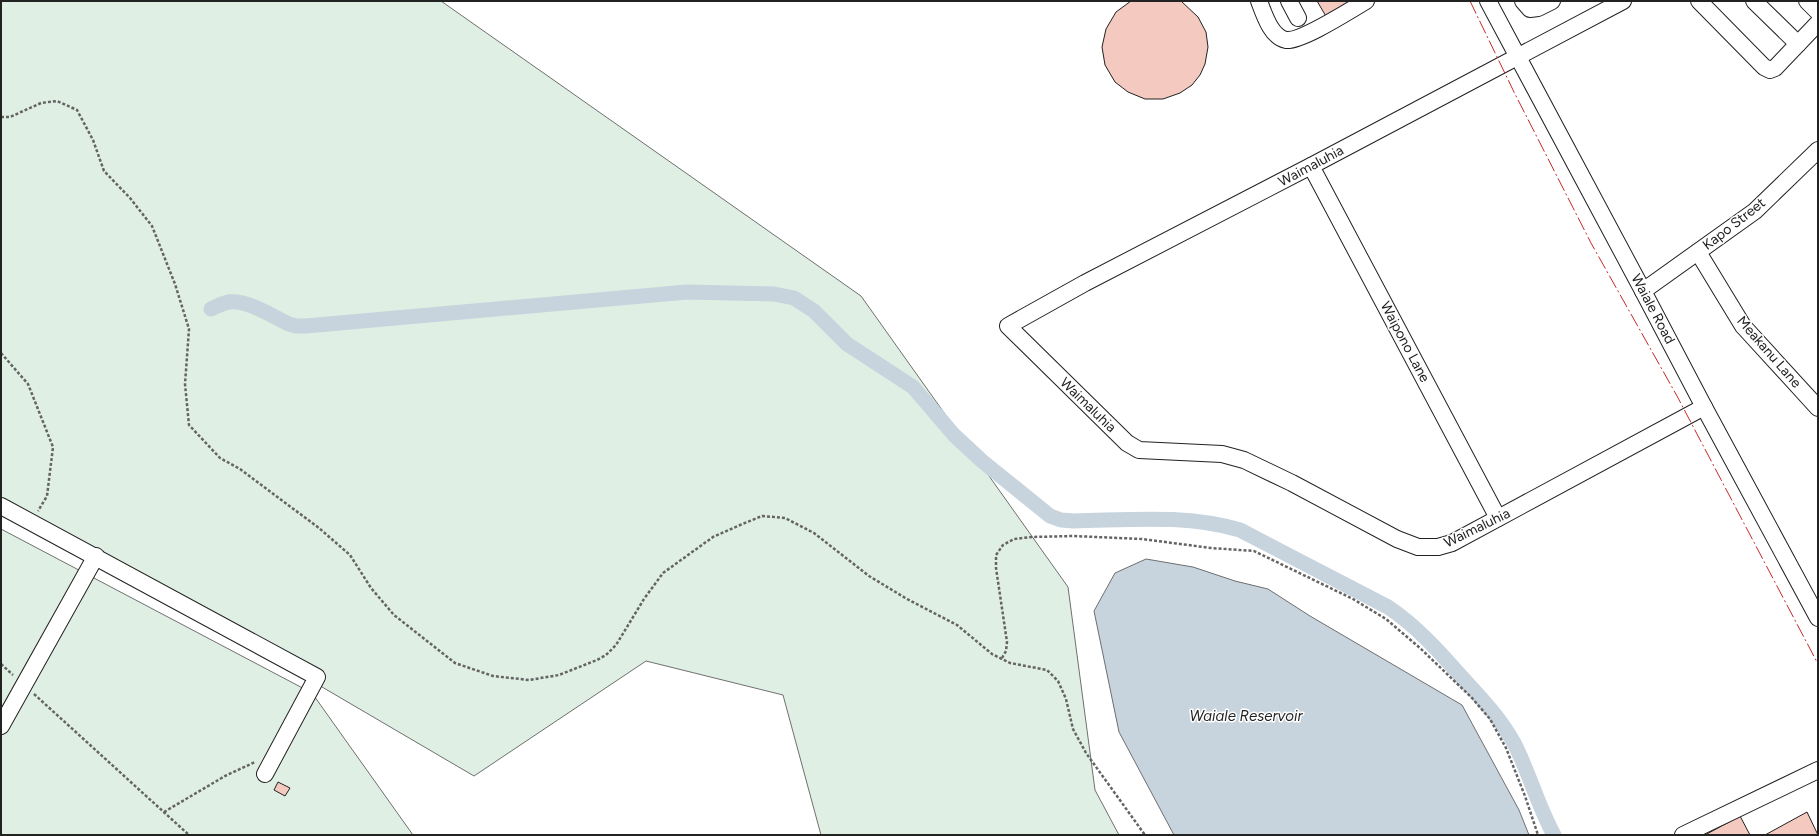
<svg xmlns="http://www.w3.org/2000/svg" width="1819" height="836" viewBox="0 0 1819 836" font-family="Figtree,sans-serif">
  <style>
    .green { fill: #e0efe3; stroke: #6f6f6f }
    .water { fill: #c7d3dd; stroke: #6f6f6f }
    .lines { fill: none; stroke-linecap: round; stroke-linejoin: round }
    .canal { stroke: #c7d3dd; stroke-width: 15 }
    .building { fill: #f3c9c0; stroke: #222 }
    .minor-casing { stroke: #222; stroke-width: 18 }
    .path { stroke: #646464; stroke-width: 2.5; stroke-dasharray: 3 2; stroke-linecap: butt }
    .minor { stroke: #fff; stroke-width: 16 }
    .power { stroke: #c62828; stroke-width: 1; stroke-dasharray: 14 3 2 3; stroke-linecap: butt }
    .labels { text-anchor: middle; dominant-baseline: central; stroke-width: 3; stroke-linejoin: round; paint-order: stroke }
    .street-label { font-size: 14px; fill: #222; stroke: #fff }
    .water-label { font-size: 15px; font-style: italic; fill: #222; stroke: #fff }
  </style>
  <rect width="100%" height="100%" fill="#fff"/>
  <g class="green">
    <polygon points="1,1 441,1 861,296 1068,587 1095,790 1119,835 821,835 783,695 646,661 474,776 1,499"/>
    <polygon points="1,529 312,693 413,835 1,835"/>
  </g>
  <polygon class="water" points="1146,559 1193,567 1235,581 1268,589 1310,616 1462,705 1519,810 1529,835 1174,835 1119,732 1094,611 1115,573"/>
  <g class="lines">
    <path class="canal" d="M211,309C217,306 223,303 229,302C246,299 274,317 289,324L296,326H306L687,292L774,294L794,298L814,311L847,344L913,387L954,435L982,461L1050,516L1061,520L1074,521C1130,520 1185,514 1240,530L1388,607C1415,625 1437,649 1459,674C1479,696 1499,716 1514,743C1529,772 1538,806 1554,835"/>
  </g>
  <g class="building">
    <polygon points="1131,1 1181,1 1198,17 1206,32 1208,47 1205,64 1200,75 1192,85 1180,93 1163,99 1145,99 1128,92 1115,82 1105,65 1102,47 1106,29 1116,12"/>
    <polygon points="1317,1 1358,1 1327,18"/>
    <polygon points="278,782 290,788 285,796 274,790"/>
    <polygon points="1807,812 1818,835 1765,835"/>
    <polygon points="1740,816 1750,835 1705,835"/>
  </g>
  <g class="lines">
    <g class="minor-casing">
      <g id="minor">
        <path d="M1259,1C1264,14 1271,37 1286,40C1301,42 1352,9 1366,1"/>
        <polyline points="1289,1 1298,18"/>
        <polyline points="1488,1 1643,291 1704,407 1818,618"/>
        <polyline points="1523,1 1530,9 1538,8 1552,1"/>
        <polyline points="1623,1 1311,166 1085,283 1008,326 1127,443 1139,450 1222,454 1244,460 1292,483 1397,539 1418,547 1438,547 1452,543 1704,407"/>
        <polyline points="1699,1 1764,67 1770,70 1775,68 1818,23"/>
        <polyline points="1754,1 1798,44"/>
        <polyline points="1807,1 1818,12"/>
        <polyline points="1311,166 1498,518"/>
        <polyline points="1698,252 1743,326 1818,408"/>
        <polyline points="1643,291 1755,211 1818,150"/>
        <polyline points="1,506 317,677 265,774"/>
        <polyline points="1,726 96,556"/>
        <polyline points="1683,835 1818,770"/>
      </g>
    </g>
    <g class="path">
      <polyline points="1,117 10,117 41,103 57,101 77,110 93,140 104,171 130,198 152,226 175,284 189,329 185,384 189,425 220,458 240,469 319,528 350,555 371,588 394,615 455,663 493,676 529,680 559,675 597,660 606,655 616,645 644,599 663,573 713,537 740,525 762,516 785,518 814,533 869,576 907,599 957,625 992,654 1010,663 1047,670 1058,681 1066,699 1073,729 1086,753 1145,835"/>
      <polyline points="1,353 28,384 53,447 47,496 38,511"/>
      <polyline points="1002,658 1006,651 1007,642 996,568 996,555 1003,545 1014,539 1032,537 1073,536 1142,539 1211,548 1254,551 1353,599 1386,619 1420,648 1472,698 1490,719 1506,748 1525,796 1538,835"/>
      <polyline points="1,664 13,675"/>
      <polyline points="34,694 189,835"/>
      <polyline points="164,812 225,776 255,762"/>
    </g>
    <use href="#minor" class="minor"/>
    <polyline class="power" points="1470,1 1514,92 1591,243 1677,396 1818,664"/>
  </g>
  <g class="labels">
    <g class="street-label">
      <text transform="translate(1311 166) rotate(-28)">Waimaluhia</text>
      <text transform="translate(1734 224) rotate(-38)">Kapo Street</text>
      <text transform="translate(1653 309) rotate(62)">Waiale Road</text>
      <text transform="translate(1405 342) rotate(62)">Waipono Lane</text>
      <text transform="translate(1769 352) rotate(49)">Meakanu Lane</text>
      <text transform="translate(1088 405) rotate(44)">Waimaluhia</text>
      <text transform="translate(1477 528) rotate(-26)">Waimaluhia</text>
    </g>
    <g class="water-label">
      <text x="1246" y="716">Waiale Reservoir</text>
    </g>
  </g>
  <rect width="1819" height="836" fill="none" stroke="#222222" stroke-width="4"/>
</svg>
